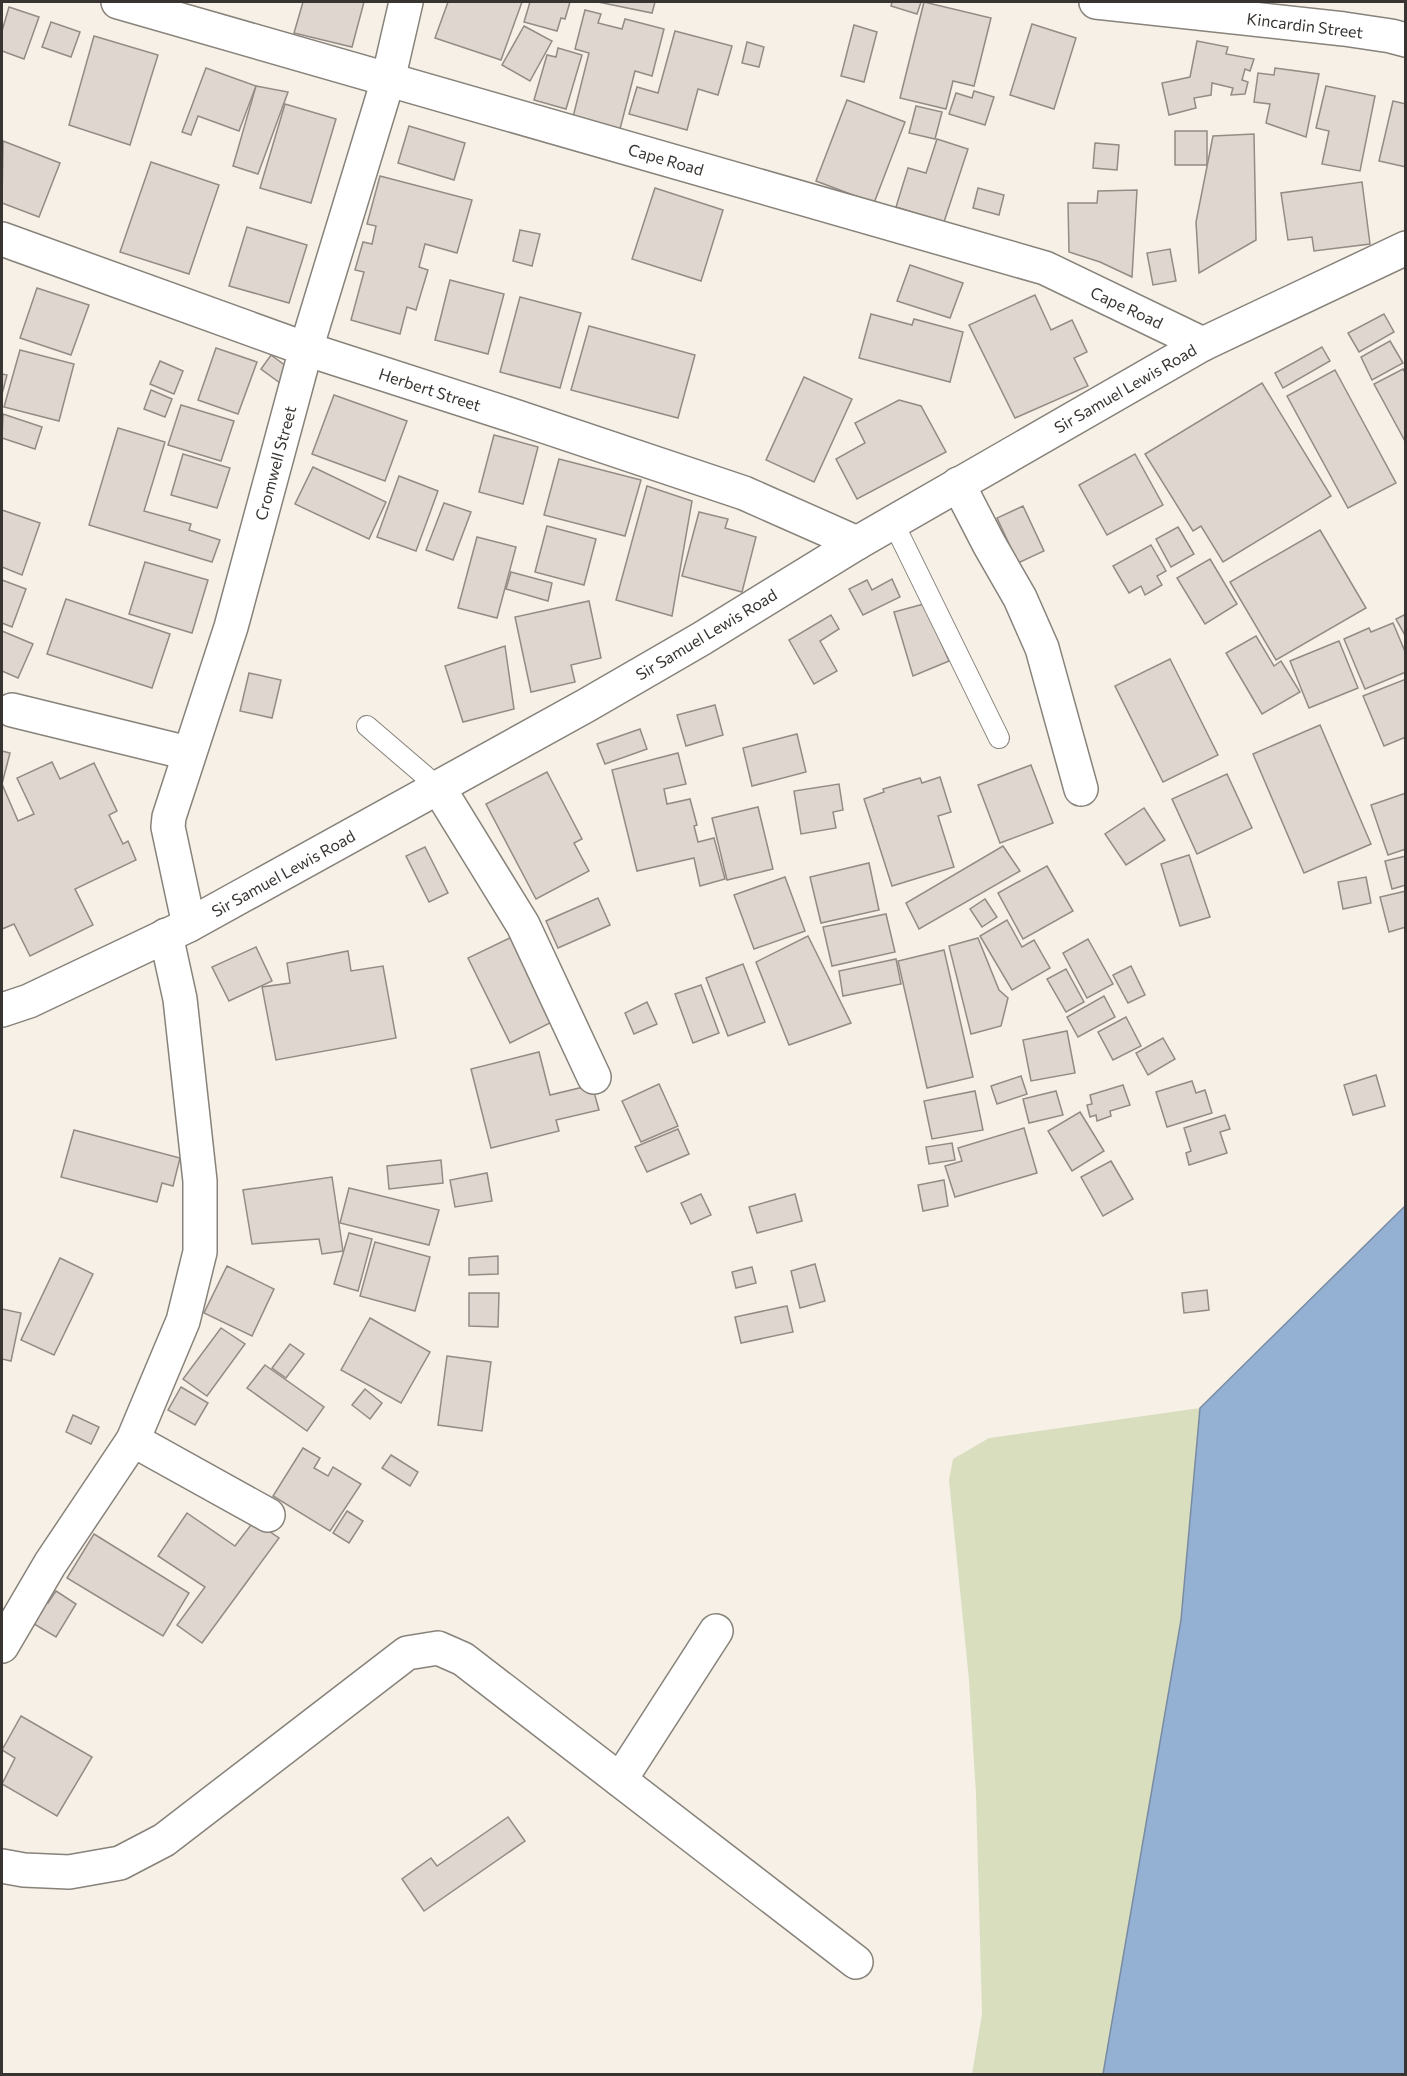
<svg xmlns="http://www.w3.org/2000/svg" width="1407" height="2076" viewBox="0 0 1407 2076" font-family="Commissioner,sans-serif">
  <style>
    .green { fill: #d8debe }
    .water { fill: #94b0d2; stroke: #788ba2; stroke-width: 1.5 }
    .building { fill: #dfd6cf; stroke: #938b85; stroke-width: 1.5 }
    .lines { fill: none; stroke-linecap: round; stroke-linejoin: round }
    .service-casing { stroke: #87827a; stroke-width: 22 }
    .minor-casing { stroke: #87827a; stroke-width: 36 }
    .tertiary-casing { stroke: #87827a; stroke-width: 36 }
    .secondary-casing { stroke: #87827a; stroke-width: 36 }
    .service { stroke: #fff; stroke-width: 20 }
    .minor { stroke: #fff; stroke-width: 33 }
    .tertiary { stroke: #fff; stroke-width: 33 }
    .secondary { stroke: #fff; stroke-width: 33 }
    .labels { text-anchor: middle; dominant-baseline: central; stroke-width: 5; stroke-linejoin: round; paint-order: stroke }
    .street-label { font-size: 16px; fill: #373431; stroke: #fff }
  </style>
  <rect width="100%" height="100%" fill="#f6f0e7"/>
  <polygon class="green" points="1200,1408 1181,1620 1103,2074 972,2074 982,2014 976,1794 969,1680 949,1480 953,1459 989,1438"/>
  <polygon class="water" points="1405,1206 1405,2074 1103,2074 1181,1620 1200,1408"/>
  <g class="building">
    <polygon points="303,2 364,2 352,47 294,33"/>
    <polygon points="448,2 522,2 501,60 435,38"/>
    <polygon points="530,2 570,2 565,19 561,18 557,31 524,22"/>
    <polygon points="598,2 655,2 652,13"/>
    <polygon points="892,2 921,2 917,14 891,6"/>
    <polygon points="924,2 991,18 974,86 953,81 946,109 900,98"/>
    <polygon points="9,7 39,17 24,59 2,51 2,31"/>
    <polygon points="585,10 601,14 598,23 622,29 625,19 664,29 652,76 635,71 620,129 573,117 589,53 575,49"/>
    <polygon points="51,22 80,32 71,57 42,47"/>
    <polygon points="1032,24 1076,38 1054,109 1010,95"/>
    <polygon points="854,25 877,32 864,82 841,76"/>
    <polygon points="524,26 552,41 530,81 502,65"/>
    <polygon points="675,31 732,46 718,95 698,89 687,130 629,114 637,87 658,93"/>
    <polygon points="94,36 158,55 130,145 69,125"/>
    <polygon points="1197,41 1228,47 1226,54 1254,59 1250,71 1245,69 1242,80 1248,82 1245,94 1231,95 1233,88 1212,83 1211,95 1194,98 1196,108 1169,115 1162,83 1190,77"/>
    <polygon points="747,42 764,47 759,67 742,63"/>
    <polygon points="558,48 582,55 566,109 534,100 547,55 556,57"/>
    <polygon points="206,68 256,86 239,131 198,116 191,135 182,132"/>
    <polygon points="1275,68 1319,74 1306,137 1266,123 1270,104 1254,102 1258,73 1274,75"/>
    <polygon points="256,86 288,92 258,174 233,166"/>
    <polygon points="1326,86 1375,96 1360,171 1322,164 1329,131 1316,128"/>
    <polygon points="974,91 994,97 985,125 949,114 956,93 972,98"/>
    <polygon points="847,100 905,122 874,203 816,181"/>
    <polygon points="1393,101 1406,104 1406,167 1379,161"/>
    <polygon points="285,104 336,119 311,203 260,188"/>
    <polygon points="916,106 942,112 935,139 909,133"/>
    <polygon points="409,126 465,143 454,180 398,163"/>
    <rect x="1175" y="131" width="32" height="34"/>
    <polygon points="1254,134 1256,240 1199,273 1196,222 1213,136"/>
    <polygon points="937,139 968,149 944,222 896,207 908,168 926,173"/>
    <polygon points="3,141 60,163 39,217 2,203"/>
    <polygon points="1095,143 1119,145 1117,170 1093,168"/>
    <polygon points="151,162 219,185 189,274 120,252"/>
    <polygon points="380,176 472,200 457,253 425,244 419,267 428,270 416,310 407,307 400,334 351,320 364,272 355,270 363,242 372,244 376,226 367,224"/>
    <polygon points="1362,182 1370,244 1314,251 1312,237 1288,240 1281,193"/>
    <polygon points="655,188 723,210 701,281 632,259"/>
    <polygon points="978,188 1004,195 999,215 973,208"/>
    <polygon points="1137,190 1132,277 1100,262 1069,252 1068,203 1097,203 1098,191"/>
    <polygon points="247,227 307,245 289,303 229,286"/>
    <polygon points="520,230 540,234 532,266 513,261"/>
    <polygon points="1170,249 1176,281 1153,285 1147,253"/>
    <polygon points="910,265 963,283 950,318 897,301"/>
    <polygon points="450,280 504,294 488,354 435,340"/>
    <polygon points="37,288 89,305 71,355 20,338"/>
    <polygon points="1035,295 1051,330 1072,320 1087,352 1074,358 1088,386 1015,418 969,325"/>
    <polygon points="520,297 581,313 560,388 500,372"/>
    <polygon points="871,314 912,325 914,319 963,332 950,382 859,358"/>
    <polygon points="1384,314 1394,332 1359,352 1348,333"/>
    <polygon points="589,326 695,355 678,418 571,390"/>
    <polygon points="1390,341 1403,363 1372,380 1361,357"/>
    <polygon points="1322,347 1330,361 1283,388 1275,373"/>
    <polygon points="216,348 257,362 238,414 198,400"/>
    <polygon points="20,350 74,364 59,421 4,407"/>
    <polygon points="271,355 290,369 280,383 261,369"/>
    <polygon points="160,361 183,371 174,394 150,384"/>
    <polygon points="1403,369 1406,374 1406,443 1374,384"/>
    <polygon points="1335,370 1396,483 1348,508 1287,396"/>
    <polygon points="2,374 7,375 2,394"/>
    <polygon points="804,377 852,399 814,482 766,460"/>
    <polygon points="1262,383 1331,496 1223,562 1201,526 1193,531 1145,454"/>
    <polygon points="151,390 172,399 165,417 144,409"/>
    <polygon points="334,395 407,421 385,481 312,454"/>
    <polygon points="899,400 921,406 946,452 857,499 836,459 865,443 855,423"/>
    <polygon points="181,405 234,421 221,461 168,445"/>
    <polygon points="3,414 42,427 35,449 2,438"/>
    <polygon points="118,428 165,442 144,511 191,524 189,530 220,540 212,562 89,525"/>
    <polygon points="494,435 538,447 523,504 479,492"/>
    <polygon points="183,454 230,468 217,508 171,495"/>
    <polygon points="1135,454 1163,505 1107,535 1079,485"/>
    <polygon points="559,459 641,480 625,536 544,515"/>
    <polygon points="313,467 386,502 369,539 295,504"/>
    <polygon points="399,476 438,491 416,551 377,537"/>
    <polygon points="647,486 692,501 672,616 616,600"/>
    <polygon points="444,503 471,512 453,560 426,550"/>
    <polygon points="1023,506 1044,551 1018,563 997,518"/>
    <polygon points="2,510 40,523 22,575 2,567"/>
    <polygon points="699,512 728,519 725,528 756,537 742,592 682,576"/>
    <polygon points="547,526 596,539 584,585 535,572"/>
    <polygon points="1178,527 1194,554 1171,567 1156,539"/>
    <polygon points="1320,530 1366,608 1276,660 1230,582"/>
    <polygon points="477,537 516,547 497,618 458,608"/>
    <polygon points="1151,545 1166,571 1157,576 1162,585 1145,595 1141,586 1129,593 1113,566"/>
    <polygon points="1210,559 1237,604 1205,624 1177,578"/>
    <polygon points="145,562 208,580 192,633 129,614"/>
    <polygon points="511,572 552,583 548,601 506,589"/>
    <polygon points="892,579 900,597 863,615 849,589 867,580 872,590"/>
    <polygon points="2,580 26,589 12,627 2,623"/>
    <polygon points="66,599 170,634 152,688 47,654"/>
    <polygon points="589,601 601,658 571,665 575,682 531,692 515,617"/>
    <polygon points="924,604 949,661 913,676 894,612"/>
    <polygon points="1406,614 1406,637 1396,619"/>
    <polygon points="831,615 839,629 820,641 837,671 814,684 789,640"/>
    <polygon points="1393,623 1406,654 1406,672 1365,689 1344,639 1369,628 1371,632"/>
    <polygon points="2,631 33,644 18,678 2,671"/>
    <polygon points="1256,636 1274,666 1281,661 1300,692 1262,714 1226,653"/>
    <polygon points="1339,641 1358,688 1309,708 1290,661"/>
    <polygon points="505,646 514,709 463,722 445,666"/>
    <polygon points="1170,659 1218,755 1163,782 1115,686"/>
    <polygon points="249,673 281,680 272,718 240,711"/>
    <polygon points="1406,679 1406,737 1384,746 1363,696"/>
    <polygon points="715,705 723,735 686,746 677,715"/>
    <polygon points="1320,725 1371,844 1304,873 1253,754"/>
    <polygon points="640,729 647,749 605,764 597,744"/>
    <polygon points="797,734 806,772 752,786 743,748"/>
    <polygon points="2,751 10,753 2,784 18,821 34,814 17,778 52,762 60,779 94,763 117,811 109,815 123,844 128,841 136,860 75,889 93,925 30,956 14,924 2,929"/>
    <polygon points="678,753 686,784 664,789 667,804 690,799 697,825 694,826 698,842 714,838 725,879 700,886 694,858 637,871 612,770"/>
    <polygon points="1031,765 1053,823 1000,843 978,785"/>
    <polygon points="547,772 582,839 574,843 589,871 536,899 486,804"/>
    <polygon points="1227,774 1252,828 1197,854 1172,799"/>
    <polygon points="940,777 951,812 938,816 954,867 892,886 864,799 884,792 883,789 920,778 922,783"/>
    <polygon points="839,784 843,810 833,812 836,828 801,834 794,791"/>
    <polygon points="1406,793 1406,849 1388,855 1371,805"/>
    <polygon points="758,807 773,869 727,880 712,818"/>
    <polygon points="1144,808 1165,840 1126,865 1105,834"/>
    <polygon points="1003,846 1020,871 919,929 906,903"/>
    <polygon points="425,847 448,893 429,902 406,856"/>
    <polygon points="1189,855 1210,917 1180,926 1161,864"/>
    <polygon points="1406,856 1406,885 1392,889 1385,861"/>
    <polygon points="869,863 879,910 821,923 810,877"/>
    <polygon points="1047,866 1073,911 1023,939 998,893"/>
    <polygon points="785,877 805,931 754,949 734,895"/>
    <polygon points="1366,877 1371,903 1343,909 1338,882"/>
    <polygon points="1406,891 1406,927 1389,932 1380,897"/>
    <polygon points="598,898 610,925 558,948 546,921"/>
    <polygon points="985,899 997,917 982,927 970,909"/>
    <polygon points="886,914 895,952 832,966 823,927"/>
    <polygon points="1007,920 1022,947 1034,940 1050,968 1012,990 980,936"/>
    <polygon points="518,934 560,1018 510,1043 468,958"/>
    <polygon points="808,936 851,1023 789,1045 756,962"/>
    <polygon points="978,938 999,990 1008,998 1001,1026 971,1034 949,946"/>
    <polygon points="1088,939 1113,984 1087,998 1063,953"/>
    <polygon points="256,947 272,981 229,1001 212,967"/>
    <polygon points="944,950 973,1077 927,1088 898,961"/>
    <polygon points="348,951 351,971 383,966 396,1038 276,1060 262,987 290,983 287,963"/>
    <polygon points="896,959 901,984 843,996 839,971"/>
    <polygon points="743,964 765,1022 728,1036 706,978"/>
    <polygon points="1131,966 1145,995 1128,1003 1113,975"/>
    <polygon points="1066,969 1084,1002 1066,1012 1047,979"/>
    <polygon points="701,985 719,1033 693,1043 675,994"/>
    <polygon points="1104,996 1115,1017 1078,1037 1067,1017"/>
    <polygon points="647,1002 657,1024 634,1034 625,1013"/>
    <polygon points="1126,1017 1141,1046 1113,1060 1098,1032"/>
    <polygon points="1067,1031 1075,1073 1031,1081 1023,1040"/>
    <polygon points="1163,1038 1175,1059 1148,1075 1136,1053"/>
    <polygon points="539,1052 550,1095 592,1085 599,1110 556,1120 559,1131 491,1148 471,1069"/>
    <polygon points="1376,1075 1385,1106 1353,1115 1344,1085"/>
    <polygon points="1021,1076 1027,1094 997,1104 991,1086"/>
    <polygon points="1192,1081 1196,1093 1205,1090 1212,1113 1167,1127 1156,1092"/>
    <polygon points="659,1084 678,1126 641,1142 622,1101"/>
    <polygon points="1123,1085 1130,1105 1110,1111 1111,1116 1097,1121 1096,1115 1090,1117 1087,1105 1092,1104 1090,1095"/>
    <polygon points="975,1091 983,1130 932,1139 924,1101"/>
    <polygon points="1056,1091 1063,1115 1029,1123 1023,1099"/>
    <polygon points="1080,1112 1104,1151 1072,1171 1048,1131"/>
    <polygon points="1225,1115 1230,1129 1220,1132 1227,1153 1189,1165 1186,1153 1191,1151 1184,1128"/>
    <polygon points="1024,1128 1037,1173 955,1197 945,1166 962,1161 958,1148"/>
    <polygon points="678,1129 689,1154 647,1172 635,1147"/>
    <polygon points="74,1130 180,1158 173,1186 162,1183 157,1202 61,1177"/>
    <polygon points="952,1143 955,1160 929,1164 926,1147"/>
    <polygon points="441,1160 443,1183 389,1189 387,1166"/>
    <polygon points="1111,1161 1133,1199 1103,1216 1081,1177"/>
    <polygon points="487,1173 492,1201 455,1207 450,1180"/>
    <polygon points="332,1177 343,1251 322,1254 319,1239 252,1244 243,1190"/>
    <polygon points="944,1180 948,1206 923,1211 918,1185"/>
    <polygon points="349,1188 439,1210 429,1245 340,1223"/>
    <polygon points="701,1194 711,1215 691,1224 681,1203"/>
    <polygon points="795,1194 802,1221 757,1233 749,1207"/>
    <polygon points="349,1233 372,1239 358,1291 334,1284"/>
    <polygon points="375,1242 430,1257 415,1311 360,1296"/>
    <polygon points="498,1256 498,1274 469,1275 469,1258"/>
    <polygon points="60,1258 93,1274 54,1355 21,1340"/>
    <polygon points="815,1264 825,1301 800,1308 791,1271"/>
    <polygon points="227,1266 274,1289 252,1336 204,1313"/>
    <polygon points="752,1267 756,1283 736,1288 732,1272"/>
    <polygon points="1207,1290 1209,1310 1184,1313 1182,1293"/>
    <polygon points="469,1293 499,1293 498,1327 469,1326"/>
    <polygon points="787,1306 793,1332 741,1343 735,1317"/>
    <polygon points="2,1309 21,1313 11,1361 2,1359"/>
    <polygon points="370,1318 430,1352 401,1403 341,1370"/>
    <polygon points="221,1328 245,1344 207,1396 183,1379"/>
    <polygon points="290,1344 304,1354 286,1378 272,1368"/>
    <polygon points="447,1356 491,1362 482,1431 438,1425"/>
    <polygon points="265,1365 324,1407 307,1431 247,1388"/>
    <polygon points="181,1387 208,1403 195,1425 168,1410"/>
    <polygon points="365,1389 382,1403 370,1419 352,1405"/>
    <polygon points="73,1415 99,1427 91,1444 66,1432"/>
    <polygon points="303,1448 320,1458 314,1468 328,1476 333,1467 361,1484 330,1531 273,1496"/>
    <polygon points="391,1455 418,1472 410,1486 382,1468"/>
    <polygon points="347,1511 363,1521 349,1543 333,1533"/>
    <polygon points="187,1513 235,1546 254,1521 279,1538 202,1643 177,1625 205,1587 158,1556"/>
    <polygon points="94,1534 189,1593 163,1636 67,1578"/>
    <polygon points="56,1591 76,1604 56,1637 29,1621 42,1599 48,1603"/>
    <polygon points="21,1716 92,1757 57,1816 2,1784 15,1758 2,1750"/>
    <polygon points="508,1817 525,1841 424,1911 402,1879 431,1858 437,1866"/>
  </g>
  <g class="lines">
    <g class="service-casing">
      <g id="service">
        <polyline points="893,522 999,738"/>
        <polyline points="367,726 438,787"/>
      </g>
    </g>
    <g class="minor-casing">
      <g id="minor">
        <polyline points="1096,2 1344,29 1391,36 1406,40"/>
        <polyline points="2,239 306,349 508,414 744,493 857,543"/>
        <polyline points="958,484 989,544 1020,598 1042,648 1081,789"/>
        <polyline points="12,710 188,753"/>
        <polyline points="438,787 523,925 594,1077"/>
        <polyline points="189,925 168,827 169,817 231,627 306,349 388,80 406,2"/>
        <polyline points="133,1440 268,1515"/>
        <polyline points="2,1646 50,1564 133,1440 183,1321 200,1252 200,1181 180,999 166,935"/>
        <polyline points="620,1780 716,1631"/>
        <polyline points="2,1866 24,1870 69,1872 120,1863 164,1840 407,1653 438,1648 463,1659 856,1962"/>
      </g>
    </g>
    <g class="tertiary-casing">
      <polyline id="tertiary" points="118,2 1045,268 1203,344"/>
    </g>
    <g class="secondary-casing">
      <polyline id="secondary" points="2,1010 29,1001 189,925 587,705 701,639 857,543 1203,344 1406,248"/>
    </g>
    <use href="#service" class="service"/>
    <use href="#minor" class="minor"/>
    <use href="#tertiary" class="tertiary"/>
    <use href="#secondary" class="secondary"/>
  </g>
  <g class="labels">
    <g class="street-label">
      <text transform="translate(1305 25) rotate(7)">Kincardin Street</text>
      <text transform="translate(666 159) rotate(16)">Cape Road</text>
      <text transform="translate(1127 307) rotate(25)">Cape Road</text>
      <text transform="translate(1125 388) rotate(-30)">Sir Samuel Lewis Road</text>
      <text transform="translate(430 389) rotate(18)">Herbert Street</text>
      <text transform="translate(275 463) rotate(-75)">Cromwell Street</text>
      <text transform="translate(706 634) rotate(-31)">Sir Samuel Lewis Road</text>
      <text transform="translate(283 873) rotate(-29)">Sir Samuel Lewis Road</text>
    </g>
  </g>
  <rect width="1407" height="2076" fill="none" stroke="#373431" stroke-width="6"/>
</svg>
